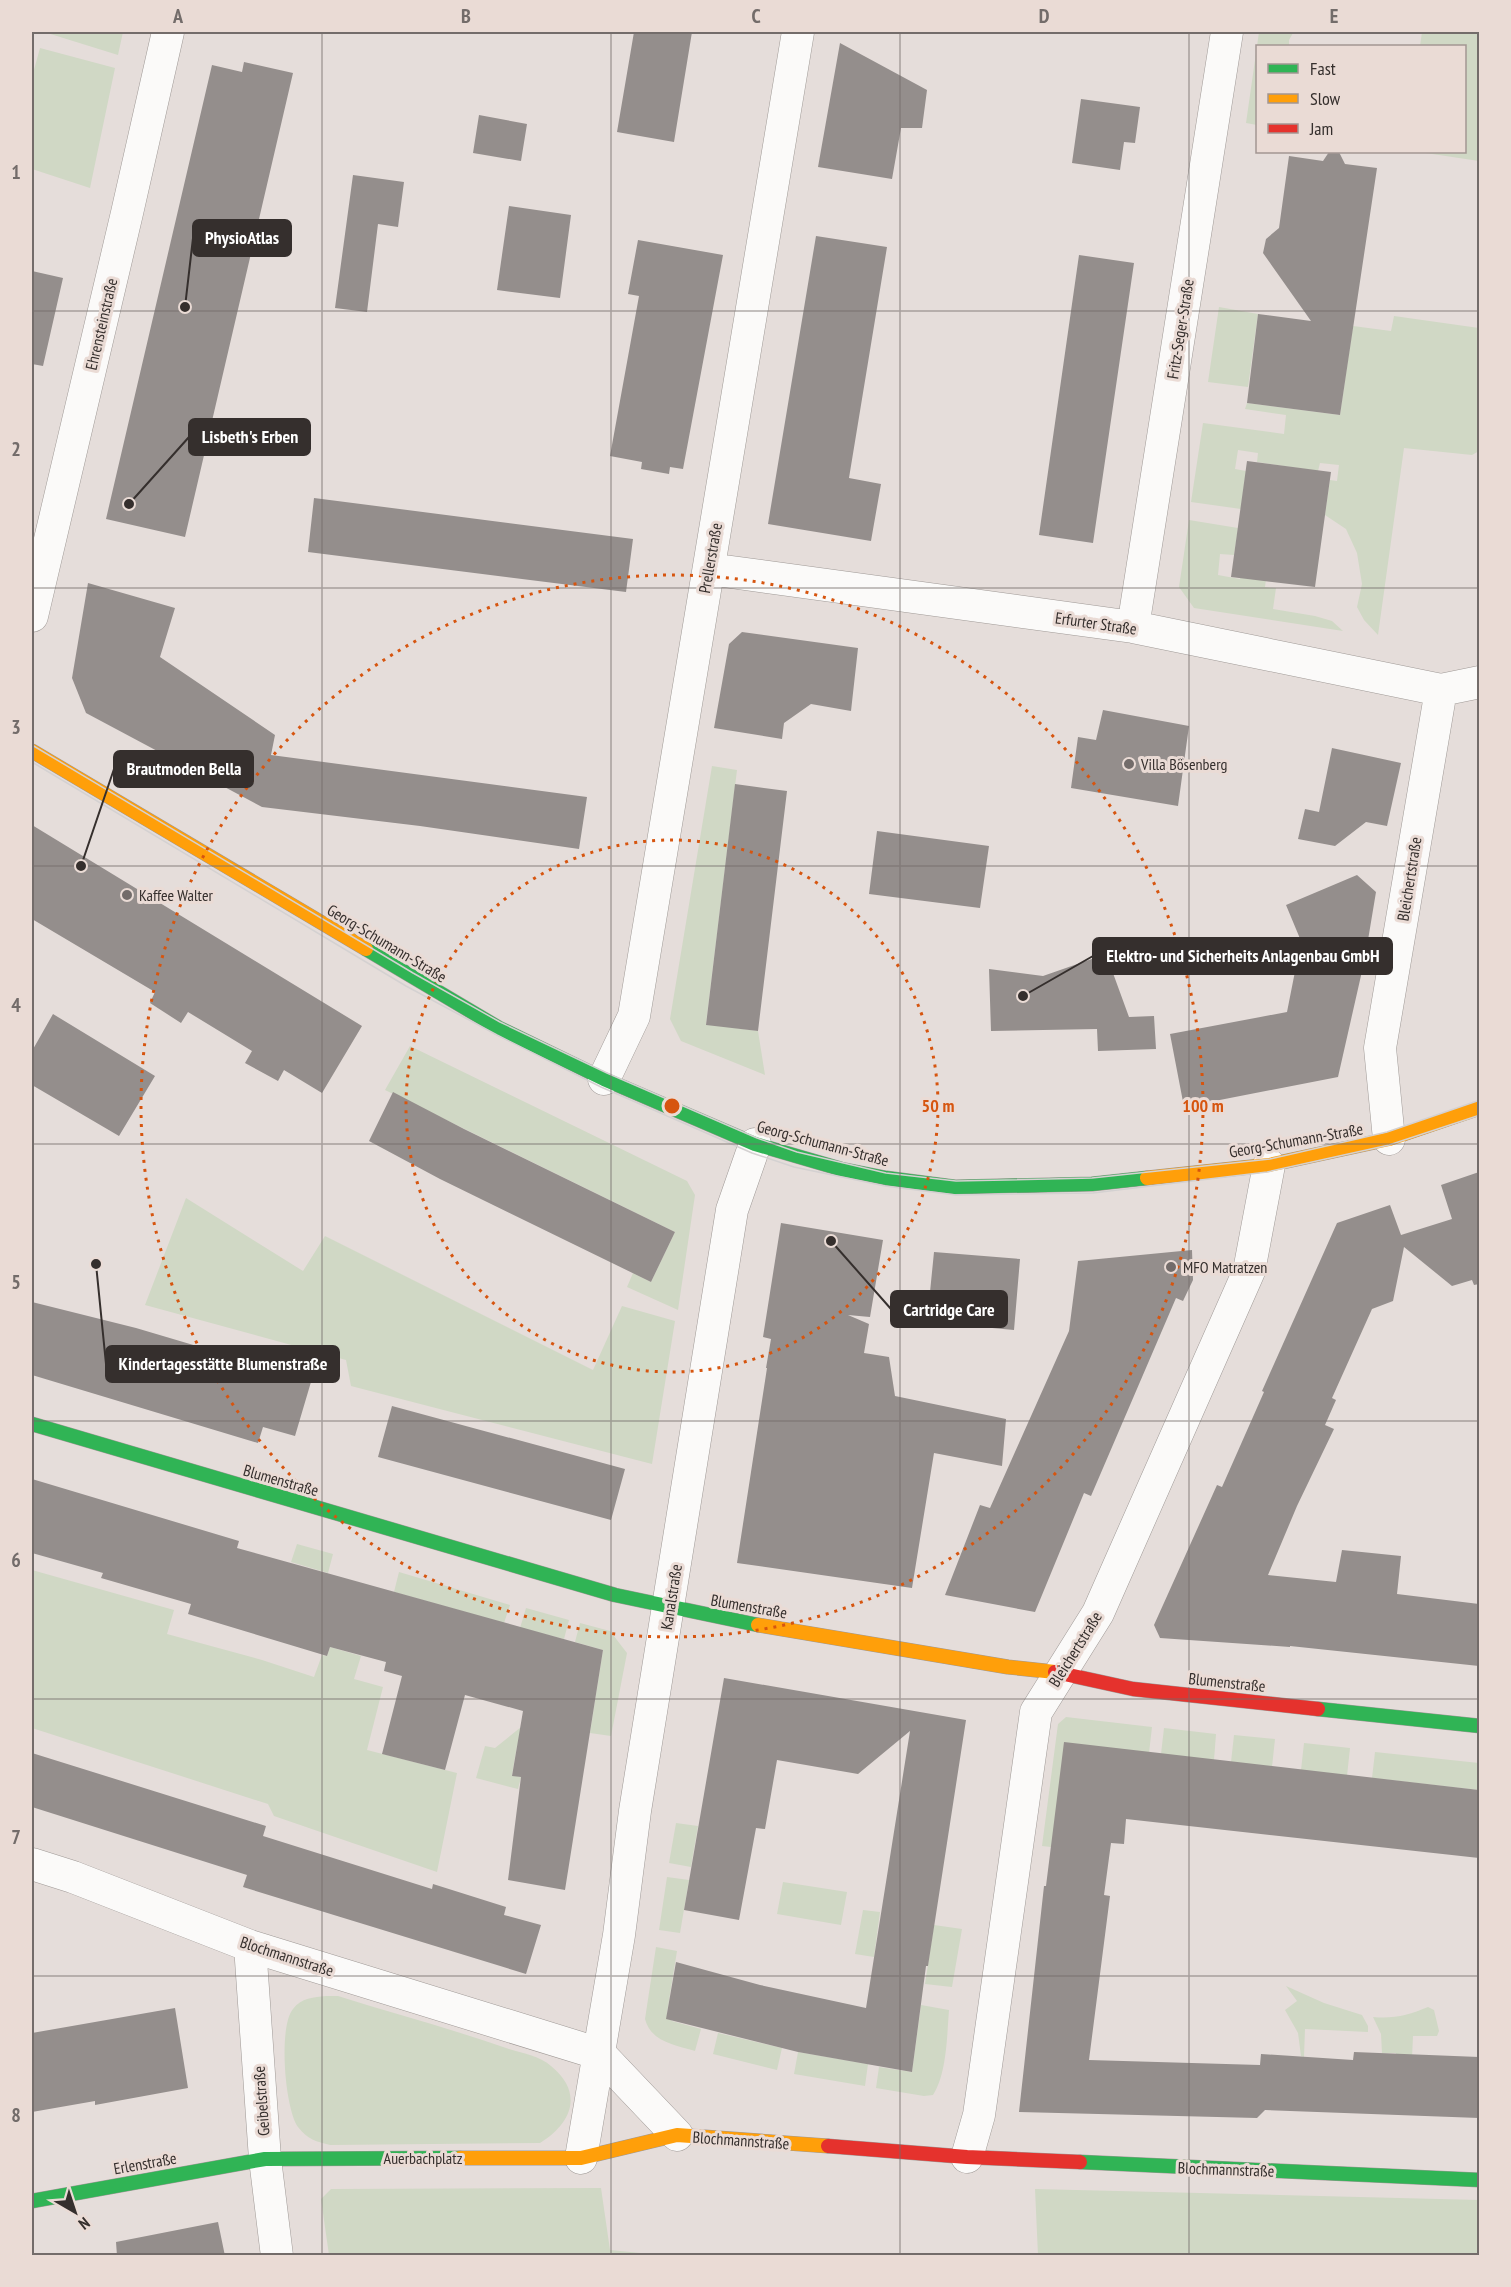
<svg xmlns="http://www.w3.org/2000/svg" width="1511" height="2287" viewBox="0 0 1511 2287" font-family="'PT Sans Narrow',sans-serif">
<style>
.green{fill:#d0d8c5}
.building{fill:#948e8c}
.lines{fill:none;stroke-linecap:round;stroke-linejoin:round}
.street-casing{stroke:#9f9996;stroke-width:33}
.fast-casing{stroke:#9f9996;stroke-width:15}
.slow-casing{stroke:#9f9996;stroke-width:15}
.jam-casing{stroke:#9f9996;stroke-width:15}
.street{stroke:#fbfaf9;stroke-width:32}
.fast{stroke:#30b455;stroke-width:14}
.slow{stroke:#ff9f0a;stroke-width:14}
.jam{stroke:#e5322d;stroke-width:14}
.tram{stroke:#d4d1d1;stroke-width:1.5}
.grid{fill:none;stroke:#736c6a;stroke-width:1.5;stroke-opacity:0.55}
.ring{fill:none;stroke:#d6550f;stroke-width:3;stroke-dasharray:3 6}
.poi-dot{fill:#736c6a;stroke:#eadbd5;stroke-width:2}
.labels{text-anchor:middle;stroke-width:6;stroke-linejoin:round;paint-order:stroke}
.street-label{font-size:16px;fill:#352f2d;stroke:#eadbd5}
.poi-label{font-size:16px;fill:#352f2d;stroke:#eadbd5;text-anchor:start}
.centre{fill:#d6550f;stroke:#eadbd5;stroke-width:3}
.ring-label{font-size:18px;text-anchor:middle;font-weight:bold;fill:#d6550f;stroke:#eadbd5;stroke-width:6;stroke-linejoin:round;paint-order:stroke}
.leader{fill:none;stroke:#352f2d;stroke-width:2}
.callout-dot{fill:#352f2d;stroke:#eadbd5;stroke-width:2}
.callout{fill:#352f2d;stroke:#352f2d;stroke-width:2}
.callout-label{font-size:18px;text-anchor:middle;font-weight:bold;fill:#fff}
.neatline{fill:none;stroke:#736c6a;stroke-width:2}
.grid-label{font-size:20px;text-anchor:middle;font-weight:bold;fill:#736c6a}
</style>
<rect width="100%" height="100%" fill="#e5ddda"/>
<path class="green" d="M 44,32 L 123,32 L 118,55 Z
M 1259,32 L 1293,33 L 1289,40 L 1289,46 L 1258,46 L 1257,125 L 1246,123 Z
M 1422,32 L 1479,32 L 1479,161 L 1419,152 L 1464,152 L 1464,46 L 1420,46 Z
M 40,48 L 115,68 L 90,188 L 32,169 L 32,77 Z
M 1219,307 L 1258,314 L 1248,387 L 1208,382 Z
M 1394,316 L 1479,328 L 1479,451 L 1472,455 L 1404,448 L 1378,635 L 1364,620 L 1357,607 L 1362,584 L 1357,553 L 1346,529 L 1325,515 L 1330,480 L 1337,481 L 1339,465 L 1320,463 L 1318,471 L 1257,462 L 1258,453 L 1238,450 L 1235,469 L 1246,471 L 1241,509 L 1191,502 L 1203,423 L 1284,434 L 1286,415 L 1245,409 L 1247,403 L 1340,415 L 1353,326 L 1391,331 Z
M 1189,520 L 1238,528 L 1234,555 L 1220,554 L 1218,575 L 1240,579 L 1242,567 L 1267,571 L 1265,587 L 1276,588 L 1273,609 L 1315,616 L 1332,621 L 1343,631 L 1194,608 L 1179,587 Z
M 712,766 L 737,770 L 706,1024 L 758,1031 L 765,1075 L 681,1041 L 670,1019 Z
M 410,1046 L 687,1181 L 695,1195 L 678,1310 L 627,1287 L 633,1273 L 651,1282 L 675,1232 L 385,1090 Z
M 186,1198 L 303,1271 L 325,1236 L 593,1370 L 622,1306 L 675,1321 L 652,1464 L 351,1386 L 346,1360 L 145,1305 Z
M 297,1544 L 333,1554 L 328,1573 L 291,1562 Z
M 32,1570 L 174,1610 L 167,1634 L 262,1660 L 314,1677 L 322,1655 L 327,1656 L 330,1647 L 361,1656 L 354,1679 L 383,1687 L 367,1750 L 457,1773 L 437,1872 L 274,1816 L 268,1804 L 32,1728 Z
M 399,1572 L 510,1605 L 504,1623 L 394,1592 Z
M 526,1608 L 569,1620 L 564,1639 L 520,1628 Z
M 580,1623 L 610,1631 L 627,1653 L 611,1736 L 590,1733 L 603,1650 L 575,1642 Z
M 1066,1717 L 1152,1727 L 1149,1753 L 1051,1847 L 1042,1846 L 1058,1724 Z
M 526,1723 L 517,1746 L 512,1775 L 521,1777 L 518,1789 L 476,1778 L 485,1746 L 495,1748 Z
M 1164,1728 L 1216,1734 L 1214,1760 L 1161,1754 Z
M 1234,1735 L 1275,1739 L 1272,1767 L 1231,1762 Z
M 1304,1743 L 1350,1748 L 1347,1776 L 1301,1770 Z
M 1375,1752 L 1479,1763 L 1479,1790 L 1372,1778 Z
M 676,1823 L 698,1826 L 691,1867 L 669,1863 Z
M 667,1877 L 689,1880 L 680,1933 L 659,1930 Z
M 783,1882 L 847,1892 L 841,1925 L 777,1914 Z
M 863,1910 L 880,1912 L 874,1957 L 855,1954 Z
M 934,1925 L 962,1929 L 952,1987 L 925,1984 Z
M 656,1947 L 677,1951 L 667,2013 L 672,2021 L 701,2029 L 695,2051 C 675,2045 651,2042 645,2019 Z
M 1286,1986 L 1324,2003 L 1362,2015 L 1368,2026 L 1368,2032 L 1305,2029 L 1304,2057 L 1301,2056 L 1298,2033 L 1285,2010 L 1297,2001 Z
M 326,1996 L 338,1996 C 395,2014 452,2029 509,2049 C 522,2053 540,2056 551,2066 C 584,2093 572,2123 540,2143 L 330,2145 C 317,2142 307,2139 298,2127 C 285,2109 278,2027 293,2009 C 301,1998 314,1997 326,1996 Z
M 921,2005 L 949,2010 C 947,2034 947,2074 933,2095 L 924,2096 L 876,2088 L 879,2067 L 912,2072 Z
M 1428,2007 L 1434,2010 L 1439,2031 L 1437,2036 L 1413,2036 L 1412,2058 L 1395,2061 L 1396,2053 L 1382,2053 L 1381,2034 L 1373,2017 C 1394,2019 1409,2015 1428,2007 Z
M 718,2033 L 782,2048 L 777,2070 L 713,2054 Z
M 798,2052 L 868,2064 L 865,2086 L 794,2074 Z
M 601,2188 L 610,2250 L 661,2255 L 329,2255 L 321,2199 L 331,2189 Z
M 1035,2189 L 1479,2200 L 1479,2255 L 1038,2255 Z"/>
<path class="building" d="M 634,32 L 692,32 L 674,142 L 617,132 Z
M 840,43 L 927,90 L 922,128 L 901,128 L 892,179 L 818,167 Z
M 244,62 L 293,73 L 185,537 L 106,519 L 212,65 L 242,72 Z
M 1081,99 L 1140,107 L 1135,143 L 1124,142 L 1120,170 L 1072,163 Z
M 479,115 L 527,124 L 521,161 L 473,153 Z
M 1329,152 L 1339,152 L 1345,164 L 1377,168 L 1340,415 L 1247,403 L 1258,314 L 1311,321 L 1263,253 L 1266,239 L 1279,228 L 1289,156 L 1323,161 Z
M 353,175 L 404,182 L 398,227 L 378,224 L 367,312 L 335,308 Z
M 509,206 L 571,215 L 560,298 L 497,290 Z
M 816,236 L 887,247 L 849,478 L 881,484 L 871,541 L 768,524 Z
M 638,240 L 723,255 L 683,469 L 670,467 L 669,474 L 641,469 L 642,462 L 610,456 L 639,296 L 628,294 Z
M 1079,255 L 1134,263 L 1093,543 L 1039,535 Z
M 32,271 L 63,278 L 43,366 L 32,364 Z
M 1247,461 L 1331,472 L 1315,587 L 1231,577 Z
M 314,498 L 633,539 L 626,592 L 308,552 Z
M 88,583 L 175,608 L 160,657 L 275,735 L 271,755 L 587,797 L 579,849 L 420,826 L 262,807 L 146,745 L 86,713 L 72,678 Z
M 742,632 L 858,648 L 851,711 L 811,704 L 784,723 L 782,739 L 714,728 L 729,644 Z
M 1103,710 L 1189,726 L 1178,806 L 1071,788 L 1078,737 L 1096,740 Z
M 1332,748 L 1401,763 L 1387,826 L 1366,822 L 1335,846 L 1298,839 L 1305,809 L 1319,812 Z
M 735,784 L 787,791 L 758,1031 L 706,1025 Z
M 32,825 L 362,1026 L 322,1093 L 284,1070 L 278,1081 L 245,1063 L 252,1051 L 188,1012 L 181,1023 L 150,1003 L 155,992 L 32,919 Z
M 877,831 L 989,846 L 980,908 L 869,894 Z
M 1357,875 L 1376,892 L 1365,958 L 1338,1077 L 1184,1107 L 1170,1034 L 1287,1012 L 1301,941 L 1286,905 Z
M 1106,954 L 1129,1017 L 1154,1016 L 1156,1049 L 1098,1051 L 1097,1029 L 991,1031 L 989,969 L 1043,976 Z
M 53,1014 L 155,1076 L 119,1136 L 32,1085 L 32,1051 Z
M 393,1092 L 464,1129 L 675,1232 L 651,1282 L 440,1179 L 369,1141 Z
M 1479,1172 L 1479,1284 L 1474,1285 L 1472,1280 L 1452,1286 L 1404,1247 L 1393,1301 L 1372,1309 L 1332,1398 L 1336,1400 L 1325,1425 L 1334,1429 L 1297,1506 L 1268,1575 L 1336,1582 L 1342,1550 L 1401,1556 L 1397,1594 L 1479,1604 L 1479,1666 L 1290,1646 L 1290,1647 L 1160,1638 L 1154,1625 L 1217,1485 L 1222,1487 L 1264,1392 L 1262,1391 L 1337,1223 L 1390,1205 L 1401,1235 L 1452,1219 L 1441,1185 Z
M 781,1223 L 883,1240 L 870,1317 L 848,1315 L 869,1324 L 864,1353 L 889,1357 L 895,1396 L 1006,1419 L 1002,1466 L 934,1453 L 912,1588 L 737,1563 L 767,1368 L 766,1368 L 771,1339 L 763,1337 Z
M 1192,1250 L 1193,1280 L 1183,1301 L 1176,1298 L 1091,1496 L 1084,1493 L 1035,1612 L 945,1595 L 980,1505 L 990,1508 L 1069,1331 L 1078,1261 Z
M 934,1252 L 1020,1259 L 1014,1330 L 927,1322 Z
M 32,1302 L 136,1328 L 254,1363 L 259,1348 L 316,1365 L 295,1436 L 263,1427 L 258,1443 L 32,1375 Z
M 392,1406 L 625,1469 L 611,1520 L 378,1457 Z
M 32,1479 L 239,1541 L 237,1548 L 603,1650 L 565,1890 L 508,1880 L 521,1777 L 512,1776 L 523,1711 L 465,1695 L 445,1770 L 382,1754 L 402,1676 L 384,1671 L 386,1662 L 330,1647 L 327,1656 L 188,1614 L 191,1604 L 101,1578 L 103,1573 L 32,1553 Z
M 724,1678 L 966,1720 L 928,1966 L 926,1966 L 912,2072 L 798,2052 L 666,2019 L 676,1962 L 760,1985 L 866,2008 L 910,1731 L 858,1774 L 777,1760 L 765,1829 L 756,1828 L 739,1920 L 684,1910 Z
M 1064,1742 L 1479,1790 L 1479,1858 L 1126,1819 L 1124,1844 L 1111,1843 L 1104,1895 L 1110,1896 L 1089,2060 L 1260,2065 L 1261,2054 L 1353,2060 L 1354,2052 L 1479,2057 L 1479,2118 L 1265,2110 L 1257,2118 L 1019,2112 L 1044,1886 L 1046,1886 Z
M 32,1753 L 266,1826 L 263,1836 L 432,1889 L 433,1884 L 506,1907 L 504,1915 L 541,1925 L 526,1974 L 243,1887 L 247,1875 L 32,1807 Z
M 175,2008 L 188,2088 L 95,2105 L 95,2101 L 32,2112 L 32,2033 Z
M 218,2222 L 225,2256 L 117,2256 L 116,2242 Z"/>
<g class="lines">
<g class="street-casing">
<path id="street" d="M 709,569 L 1133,627 L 1441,690 L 1480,682
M 32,616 L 127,213 L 168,32
M 1133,627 L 1227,32
M 604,1079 L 634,1016 L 798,32
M 1389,1139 L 1380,1048 L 1441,690
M 32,1864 L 73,1877 L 250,1946 L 600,2054 L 677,2135
M 250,1946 L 265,2159 L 277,2256
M 967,2157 L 979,2115 L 1036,1712 L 1098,1613 L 1249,1271 L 1269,1165
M 581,2158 L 619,1935 L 635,1811 L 732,1210 L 755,1144"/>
</g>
<g class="fast-casing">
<path id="fast" d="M 366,949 L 499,1028 L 604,1079 L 755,1144 L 841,1169 L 886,1178 L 955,1187 L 1092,1184 L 1147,1178
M 32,1424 L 615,1595 L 758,1625
M 1318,1709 L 1480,1726
M 1080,2162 L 1480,2180
M 32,2201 L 265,2159 L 460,2158"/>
</g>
<g class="slow-casing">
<path id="slow" d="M 32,751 L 366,949
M 1147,1178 L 1269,1165 L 1389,1139 L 1480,1108
M 758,1625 L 1008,1667 L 1055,1672
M 460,2158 L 581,2158 L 677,2135 L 828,2146"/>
</g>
<g class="jam-casing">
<path id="jam" d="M 1055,1672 L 1133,1689 L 1318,1709
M 828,2146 L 967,2157 L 1080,2162"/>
</g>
<use href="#street" class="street"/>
<use href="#fast" class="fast"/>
<use href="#slow" class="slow"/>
<use href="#jam" class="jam"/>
<path class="tram" d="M 32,745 L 413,973 L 500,1022 L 607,1073 L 757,1138 L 797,1152 L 886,1173 L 956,1181 L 1092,1178 L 1270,1159 L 1387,1132 L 1480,1100
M 32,762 L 406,986 L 497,1035 L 601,1087 L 752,1153 L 794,1167 L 885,1186 L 956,1195 L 1093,1193 L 1267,1172 L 1389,1145 L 1480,1115"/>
</g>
<path class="grid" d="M 322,32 L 322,2256M 611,32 L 611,2256M 900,32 L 900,2256M 1189,32 L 1189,2256M 32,311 L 1480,311M 32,588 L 1480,588M 32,866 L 1480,866M 32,1144 L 1480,1144M 32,1421 L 1480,1421M 32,1699 L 1480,1699M 32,1976 L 1480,1976"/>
<g class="ring">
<circle cx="672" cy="1106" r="266"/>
<circle cx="672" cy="1106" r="531"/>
</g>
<g class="poi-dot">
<circle cx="1129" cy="764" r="6"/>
<circle cx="127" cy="895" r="6"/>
<circle cx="1171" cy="1267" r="6"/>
</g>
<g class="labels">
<g class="street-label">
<text transform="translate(101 324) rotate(-77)" y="6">Ehrensteinstraße</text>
<text transform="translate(1180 329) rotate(-81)" y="6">Fritz-Seger-Straße</text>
<text transform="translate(710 558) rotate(-80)" y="6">Prellerstraße</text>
<text transform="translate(1096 623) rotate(8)" y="6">Erfurter Straße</text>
<text transform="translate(1409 879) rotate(-81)" y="6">Bleichertstraße</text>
<text transform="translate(387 943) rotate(31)" y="6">Georg-Schumann-Straße</text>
<text transform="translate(1296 1140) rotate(-10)" y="6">Georg-Schumann-Straße</text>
<text transform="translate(823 1143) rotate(15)" y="6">Georg-Schumann-Straße</text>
<text transform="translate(281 1480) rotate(16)" y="6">Blumenstraße</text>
<text transform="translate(671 1597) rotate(-81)" y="6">Kanalstraße</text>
<text transform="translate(749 1606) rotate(10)" y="6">Blumenstraße</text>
<text transform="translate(1075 1649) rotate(-58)" y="6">Bleichertstraße</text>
<text transform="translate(1227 1682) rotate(6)" y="6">Blumenstraße</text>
<text transform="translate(287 1956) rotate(18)" y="6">Blochmannstraße</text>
<text transform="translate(261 2101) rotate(-94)" y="6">Geibelstraße</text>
<text transform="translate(741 2140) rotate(4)" y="6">Blochmannstraße</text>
<text x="423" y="2164">Auerbachplatz</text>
<text transform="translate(145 2163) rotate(-10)" y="6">Erlenstraße</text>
<text transform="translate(1226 2169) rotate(2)" y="6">Blochmannstraße</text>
</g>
<g class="poi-label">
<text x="1141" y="770">Villa Bösenberg</text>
<text x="139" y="901">Kaffee Walter</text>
<text x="1183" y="1273">MFO Matratzen</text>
</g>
</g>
<circle cx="672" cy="1106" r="9" class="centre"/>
<g class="ring-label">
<text x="938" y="1112">50 m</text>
<text x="1203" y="1112">100 m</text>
</g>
<path class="leader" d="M185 307L193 238M129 504L189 437M81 866L114 769M1023 996L1093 956M831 1241L891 1309M96 1264L106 1364"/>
<g class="callout-dot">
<circle cx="185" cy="307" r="6"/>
<circle cx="129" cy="504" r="6"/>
<circle cx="81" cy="866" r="6"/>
<circle cx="1023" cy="996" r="6"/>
<circle cx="831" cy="1241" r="6"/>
<circle cx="96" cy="1264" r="6"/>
</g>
<g class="callout">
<rect x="193" y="220" width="98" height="36" rx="6"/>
<rect x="189" y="419" width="121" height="36" rx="6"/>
<rect x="114" y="751" width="139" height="36" rx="6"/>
<rect x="1093" y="938" width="299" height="36" rx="6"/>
<rect x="891" y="1291" width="116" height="36" rx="6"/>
<rect x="106" y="1346" width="233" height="36" rx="6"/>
</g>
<g class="callout-label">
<text x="242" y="244">PhysioAtlas</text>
<text x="250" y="443">Lisbeth's Erben</text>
<text x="184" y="775">Brautmoden Bella</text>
<text x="1243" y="962">Elektro- und Sicherheits Anlagenbau GmbH</text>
<text x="949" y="1316">Cartridge Care</text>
<text x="223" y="1370">Kindertagesstätte Blumenstraße</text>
</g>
<rect width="1511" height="2287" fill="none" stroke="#eadbd5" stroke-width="66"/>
<rect x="1256" y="45" width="210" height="108" fill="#eadbd5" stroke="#a29692" stroke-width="1.5"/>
<rect x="1268" y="64" width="30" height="9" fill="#30b455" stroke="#a29692" stroke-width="1.5"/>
<text x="1310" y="75" font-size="18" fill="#352f2d">Fast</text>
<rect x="1268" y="94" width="30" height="9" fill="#ff9f0a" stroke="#a29692" stroke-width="1.5"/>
<text x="1310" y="105" font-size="18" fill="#352f2d">Slow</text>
<rect x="1268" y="124" width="30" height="9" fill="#e5322d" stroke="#a29692" stroke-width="1.5"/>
<text x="1310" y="135" font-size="18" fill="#352f2d">Jam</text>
<g transform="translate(75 2212) rotate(141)" stroke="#eadbd5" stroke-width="4.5" paint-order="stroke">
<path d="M0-4.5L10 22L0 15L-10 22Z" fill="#352f2d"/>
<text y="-9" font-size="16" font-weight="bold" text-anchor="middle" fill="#352f2d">N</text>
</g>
<rect x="33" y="33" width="1445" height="2221" class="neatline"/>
<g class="grid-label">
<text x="178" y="23">A</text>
<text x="466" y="23">B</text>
<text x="756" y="23">C</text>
<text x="1044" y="23">D</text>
<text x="1334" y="23">E</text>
<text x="16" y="179">1</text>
<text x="16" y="456">2</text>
<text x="16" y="734">3</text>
<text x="16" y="1012">4</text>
<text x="16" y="1289">5</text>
<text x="16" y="1567">6</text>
<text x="16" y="1844">7</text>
<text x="16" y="2122">8</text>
</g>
</svg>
